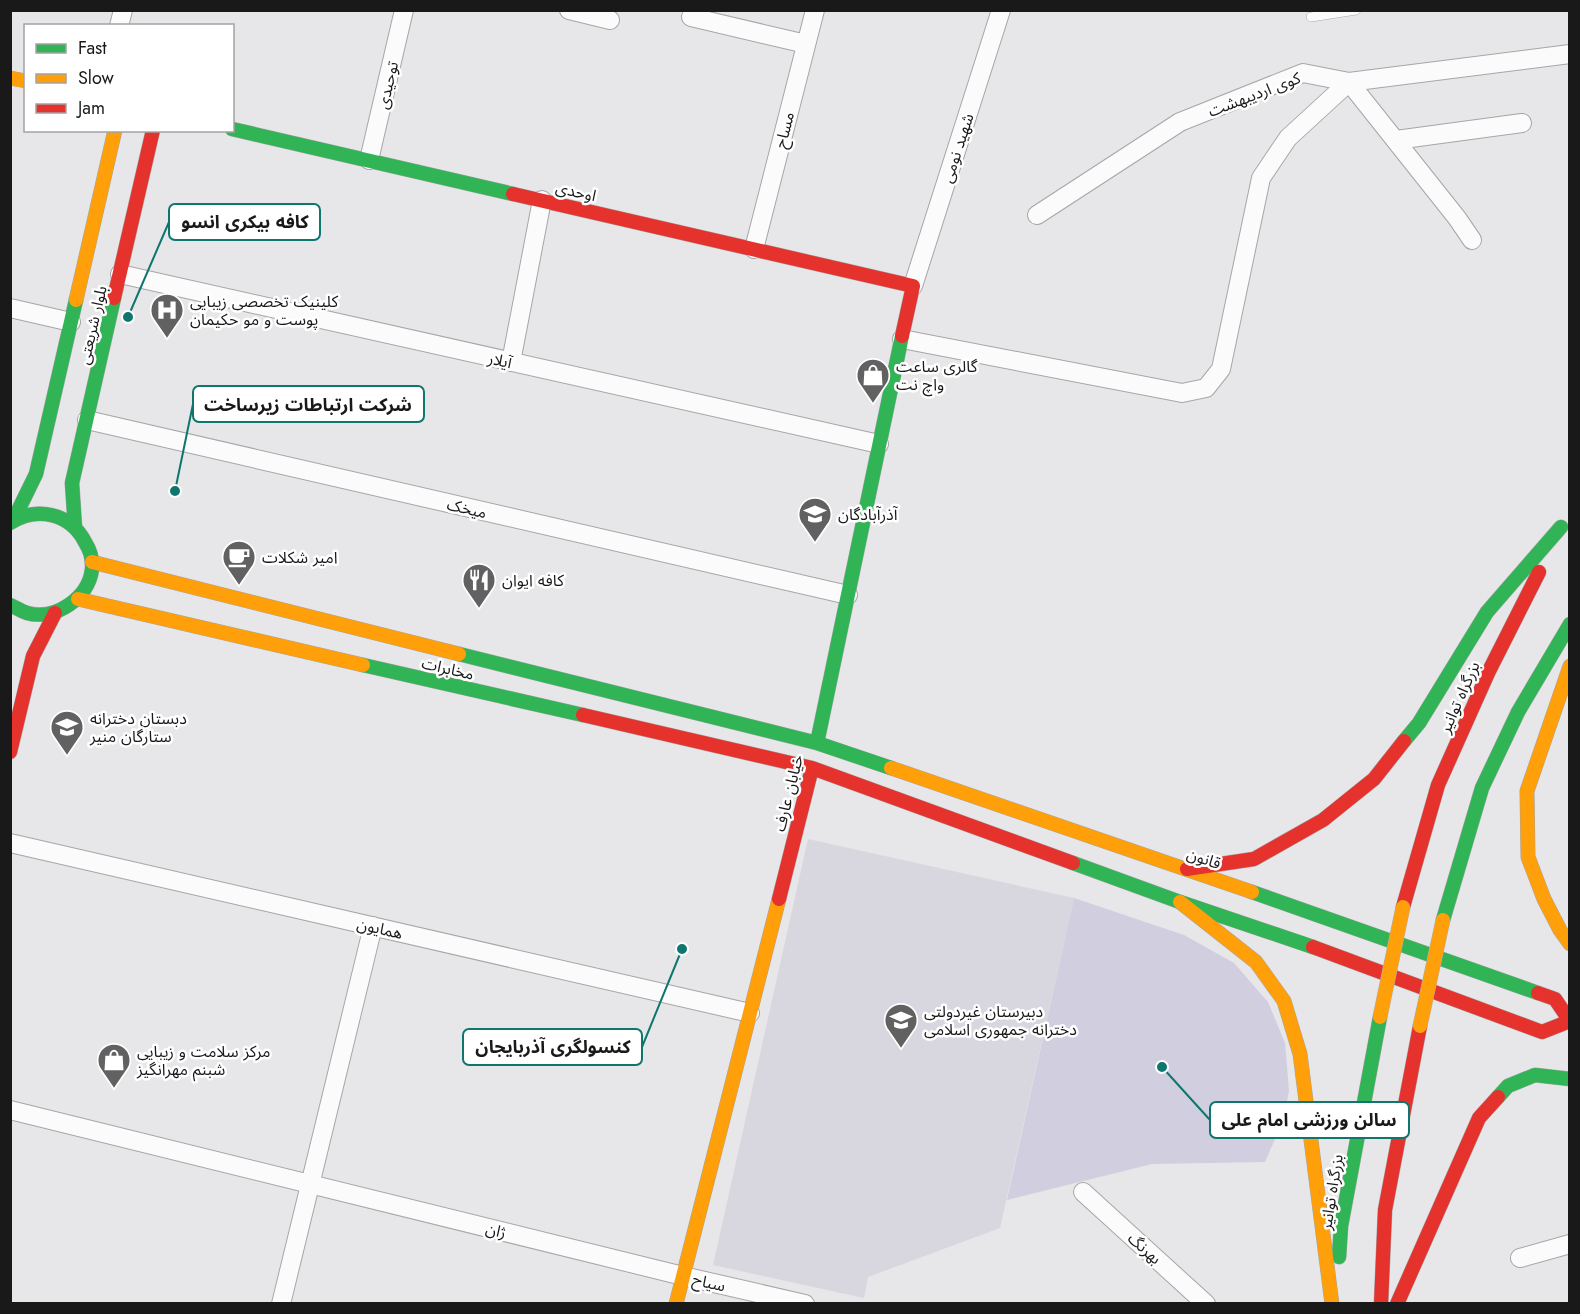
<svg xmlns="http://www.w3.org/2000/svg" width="1580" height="1314" viewBox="0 0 1580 1314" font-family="Jost,'Noto Sans Arabic',sans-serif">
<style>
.built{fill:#d8d7df}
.green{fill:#d1cedf}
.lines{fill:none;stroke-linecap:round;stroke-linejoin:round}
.lane-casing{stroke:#a6a6a8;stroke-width:10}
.street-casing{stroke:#a6a6a8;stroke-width:20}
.fast-casing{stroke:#a6a6a8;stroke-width:15}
.slow-casing{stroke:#a6a6a8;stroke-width:15}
.jam-casing{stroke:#a6a6a8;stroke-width:15}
.lane{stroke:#fbfbfc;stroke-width:9}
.street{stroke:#fbfbfc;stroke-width:18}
.fast{stroke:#30b455;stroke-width:14}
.slow{stroke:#ff9f0a;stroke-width:14}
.jam{stroke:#e5322d;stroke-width:14}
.slow-bridge-casing{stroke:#b0aeb8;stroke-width:15;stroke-linecap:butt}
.slow-bridge{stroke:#ff9f0a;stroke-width:14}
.labels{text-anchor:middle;stroke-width:5;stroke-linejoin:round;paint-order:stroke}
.street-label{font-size:16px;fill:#19191a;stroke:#fff}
.poi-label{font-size:16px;fill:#19191a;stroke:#fff;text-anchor:start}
.leader{fill:none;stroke:#0f766e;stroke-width:2}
.callout-dot{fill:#0f766e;stroke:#fff;stroke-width:2}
.callout{fill:#fff;stroke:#0f766e;stroke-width:2}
.callout-label{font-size:18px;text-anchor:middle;font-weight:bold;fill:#19191a}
</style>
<rect width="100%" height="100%" fill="#e7e6e9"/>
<path class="built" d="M 808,839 L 1074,898 L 1000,1228 L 868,1277 L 864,1298 L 713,1265 Z"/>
<path class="green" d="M 1074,898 L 1184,935 L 1234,963 L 1268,1002 L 1285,1043 L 1289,1091 L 1283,1121 L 1265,1162 L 1152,1164 L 1007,1200 Z"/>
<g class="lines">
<g class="lane-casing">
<path id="lane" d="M 1311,17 L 1356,10"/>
</g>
<g class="street-casing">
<path id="street" d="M 569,10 L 610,20
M 691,17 L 806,44
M 119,26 L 123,10
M 1396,140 L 1522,123
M 369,160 L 404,10
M 1037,215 L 1180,122 L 1303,73 L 1349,82 L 1570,54
M 754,249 L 815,10
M 120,274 L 879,444
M 913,286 L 1001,10
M 10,308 L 71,322
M 902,339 L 1182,393 L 1206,388 L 1221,369 L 1261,178 L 1288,138 L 1349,82 L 1457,218 L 1472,240
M 511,362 L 542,200
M 87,420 L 848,595
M 10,843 L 750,1013
M 10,1110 L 683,1276 L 805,1304
M 1083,1192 L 1206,1304
M 1520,1258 L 1570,1244
M 281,1304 L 373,926"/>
</g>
<g class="fast-casing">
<path id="fast" d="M 232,129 L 513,194
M 13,521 L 36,474 L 76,300
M 10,523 C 37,506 70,513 85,542 C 90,550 93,559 92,569 C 89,598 55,621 27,613 C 21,611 15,607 10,605
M 75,527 L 72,483 L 114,298
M 459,654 L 817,743 L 891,768
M 363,665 L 583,715
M 1404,741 L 1419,723 L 1487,612 L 1561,527
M 817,743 L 902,336
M 1073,863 L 1180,902 L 1313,947
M 1252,892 L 1538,993
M 1443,920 L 1482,788 L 1518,712 L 1570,624
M 1498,1097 L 1508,1086 L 1535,1075 L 1570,1079
M 1339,1257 L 1341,1226 L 1380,1017"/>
</g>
<g class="slow-casing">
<path id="slow" d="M 10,78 L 26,81
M 76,300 L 115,130
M 92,562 L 459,654
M 78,599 L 363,665
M 1570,666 L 1527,791 L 1528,857 L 1544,899 L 1560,930 L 1570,944
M 891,768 L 1252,892
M 1180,902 L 1256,962 L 1284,1001 L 1300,1054 L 1332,1304
M 676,1304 L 779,899"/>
</g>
<g class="jam-casing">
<path id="jam" d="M 513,194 L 913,286 L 902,336
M 114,298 L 153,130
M 583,715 L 812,768 L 1073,863
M 10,752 L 33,656 L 55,613
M 1187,869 L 1254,859 L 1323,820 L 1374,779 L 1404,741
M 779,899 L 812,768
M 1403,907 L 1438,785 L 1489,671 L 1539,572
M 1313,947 L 1542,1032 L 1570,1021 L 1555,999 L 1538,993
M 1381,1304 L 1385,1210 L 1420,1026
M 1397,1304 L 1479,1118 L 1498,1097"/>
</g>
<use href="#lane" class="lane"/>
<use href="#street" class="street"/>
<use href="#fast" class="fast"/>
<use href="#slow" class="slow"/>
<use href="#jam" class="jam"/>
<g class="slow-bridge-casing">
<path id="slow-bridge" d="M 1380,1017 L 1403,907
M 1420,1026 L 1443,920"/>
</g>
<use href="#slow-bridge" class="slow-bridge"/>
</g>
<defs>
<g id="hospital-pin" transform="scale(1.725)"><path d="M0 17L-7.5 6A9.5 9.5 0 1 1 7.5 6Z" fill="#616162" stroke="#fff"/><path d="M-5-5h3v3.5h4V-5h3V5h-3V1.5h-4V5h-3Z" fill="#fff"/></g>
<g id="shop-pin" transform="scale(1.725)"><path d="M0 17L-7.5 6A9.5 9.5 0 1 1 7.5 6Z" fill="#616162" stroke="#fff"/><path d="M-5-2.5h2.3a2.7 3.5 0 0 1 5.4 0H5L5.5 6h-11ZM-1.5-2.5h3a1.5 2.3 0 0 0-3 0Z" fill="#fff"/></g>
<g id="school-pin" transform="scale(1.725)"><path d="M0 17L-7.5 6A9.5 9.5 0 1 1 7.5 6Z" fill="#616162" stroke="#fff"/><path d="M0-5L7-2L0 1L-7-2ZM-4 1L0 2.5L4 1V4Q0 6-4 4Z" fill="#fff"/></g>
<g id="cafe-pin" transform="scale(1.725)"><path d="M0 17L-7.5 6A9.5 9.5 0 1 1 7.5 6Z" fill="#616162" stroke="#fff"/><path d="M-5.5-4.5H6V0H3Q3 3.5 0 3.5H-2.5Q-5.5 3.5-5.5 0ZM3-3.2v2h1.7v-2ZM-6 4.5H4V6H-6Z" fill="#fff"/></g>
<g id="restaurant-pin" transform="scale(1.725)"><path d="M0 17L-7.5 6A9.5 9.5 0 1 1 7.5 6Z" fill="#616162" stroke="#fff"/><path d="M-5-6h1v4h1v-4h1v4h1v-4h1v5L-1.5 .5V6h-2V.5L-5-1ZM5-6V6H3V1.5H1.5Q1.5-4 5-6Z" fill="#fff"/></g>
</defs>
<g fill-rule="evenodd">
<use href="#hospital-pin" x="167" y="310"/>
<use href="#shop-pin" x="873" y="375"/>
<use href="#school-pin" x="815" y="514"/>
<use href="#cafe-pin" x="239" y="557"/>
<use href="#restaurant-pin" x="479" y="580"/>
<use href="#school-pin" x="67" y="727"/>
<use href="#school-pin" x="901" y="1020"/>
<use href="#shop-pin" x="114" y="1060"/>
</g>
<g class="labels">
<g class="street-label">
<text transform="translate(387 85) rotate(-77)" y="6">توحیدی</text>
<text transform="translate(1254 94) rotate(-21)" y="6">کوی اردیبهشت</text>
<text transform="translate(784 130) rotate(-76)" y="6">مساح</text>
<text transform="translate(957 148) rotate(-72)" y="6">شهید نومی</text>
<text transform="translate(576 191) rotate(13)" y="6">اوحدی</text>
<text transform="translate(92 325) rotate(-77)" y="6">بلوار شریعتى</text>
<text transform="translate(500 360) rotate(13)" y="6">آیلار</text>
<text transform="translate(467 508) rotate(13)" y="6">میخک</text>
<text transform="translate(448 668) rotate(13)" y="6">مخابرات</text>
<text transform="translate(1459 697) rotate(-66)" y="6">بزرگراه توانیر</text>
<text transform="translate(788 793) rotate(-76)" y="6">خیابان عارف</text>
<text transform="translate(1204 858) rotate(19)" y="6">قانون</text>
<text transform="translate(380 928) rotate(13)" y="6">همایون</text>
<text transform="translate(1331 1192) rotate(-81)" y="6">بزرگراه توانیر</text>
<text transform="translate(496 1230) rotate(14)" y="6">ژان</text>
<text transform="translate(1145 1248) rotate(42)" y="6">بهرنگ</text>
<text transform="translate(709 1282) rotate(13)" y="6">سیاح</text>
</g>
<g class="poi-label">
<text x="190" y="307">کلینیک تخصصی زیبایی<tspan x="190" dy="18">پوست و مو حکیمان</tspan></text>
<text x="896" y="372">گالری ساعت<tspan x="896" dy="18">واچ نت</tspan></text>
<text x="838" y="520">آذرآبادگان</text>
<text x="262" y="563">امیر شکلات</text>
<text x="502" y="586">کافه ایوان</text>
<text x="90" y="724">دبستان دخترانه<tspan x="90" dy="18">ستارگان منیر</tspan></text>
<text x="924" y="1017">دبیرستان غیردولتی<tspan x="924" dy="18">دخترانه جمهوری اسلامی</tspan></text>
<text x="137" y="1057">مرکز سلامت و زیبایی<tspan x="137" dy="18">شبنم مهرانگیز</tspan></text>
</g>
</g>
<path class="leader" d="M128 317L169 222M175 491L193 404M682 949L642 1047M1162 1067L1210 1120"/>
<g class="callout-dot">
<circle cx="128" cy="317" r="6"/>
<circle cx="175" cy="491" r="6"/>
<circle cx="682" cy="949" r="6"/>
<circle cx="1162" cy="1067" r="6"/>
</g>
<g class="callout">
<rect x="169" y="204" width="151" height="36" rx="6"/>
<rect x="193" y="386" width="231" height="36" rx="6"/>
<rect x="463" y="1029" width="179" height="36" rx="6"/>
<rect x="1210" y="1102" width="199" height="36" rx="6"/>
</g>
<g class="callout-label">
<text x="245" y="228">کافه بیکری انسو</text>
<text x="308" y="411">شرکت ارتباطات زیرساخت</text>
<text x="553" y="1053">کنسولگری آذربایجان</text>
<text x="1309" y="1126">سالن ورزشی امام علی</text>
</g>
<rect width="1580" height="1314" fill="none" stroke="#19191a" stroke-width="24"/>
<rect x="24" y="24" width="210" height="108" fill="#ffffff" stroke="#a3a3a3" stroke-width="1.5"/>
<rect x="36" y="44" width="30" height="9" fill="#30b455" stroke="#a3a3a3" stroke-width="1.5"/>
<text x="78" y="54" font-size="18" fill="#19191a">Fast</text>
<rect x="36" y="74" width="30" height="9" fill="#ff9f0a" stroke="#a3a3a3" stroke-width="1.5"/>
<text x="78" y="84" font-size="18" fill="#19191a">Slow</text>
<rect x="36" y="104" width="30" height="9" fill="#e5322d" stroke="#a3a3a3" stroke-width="1.5"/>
<text x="78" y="114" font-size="18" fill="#19191a">Jam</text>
</svg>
